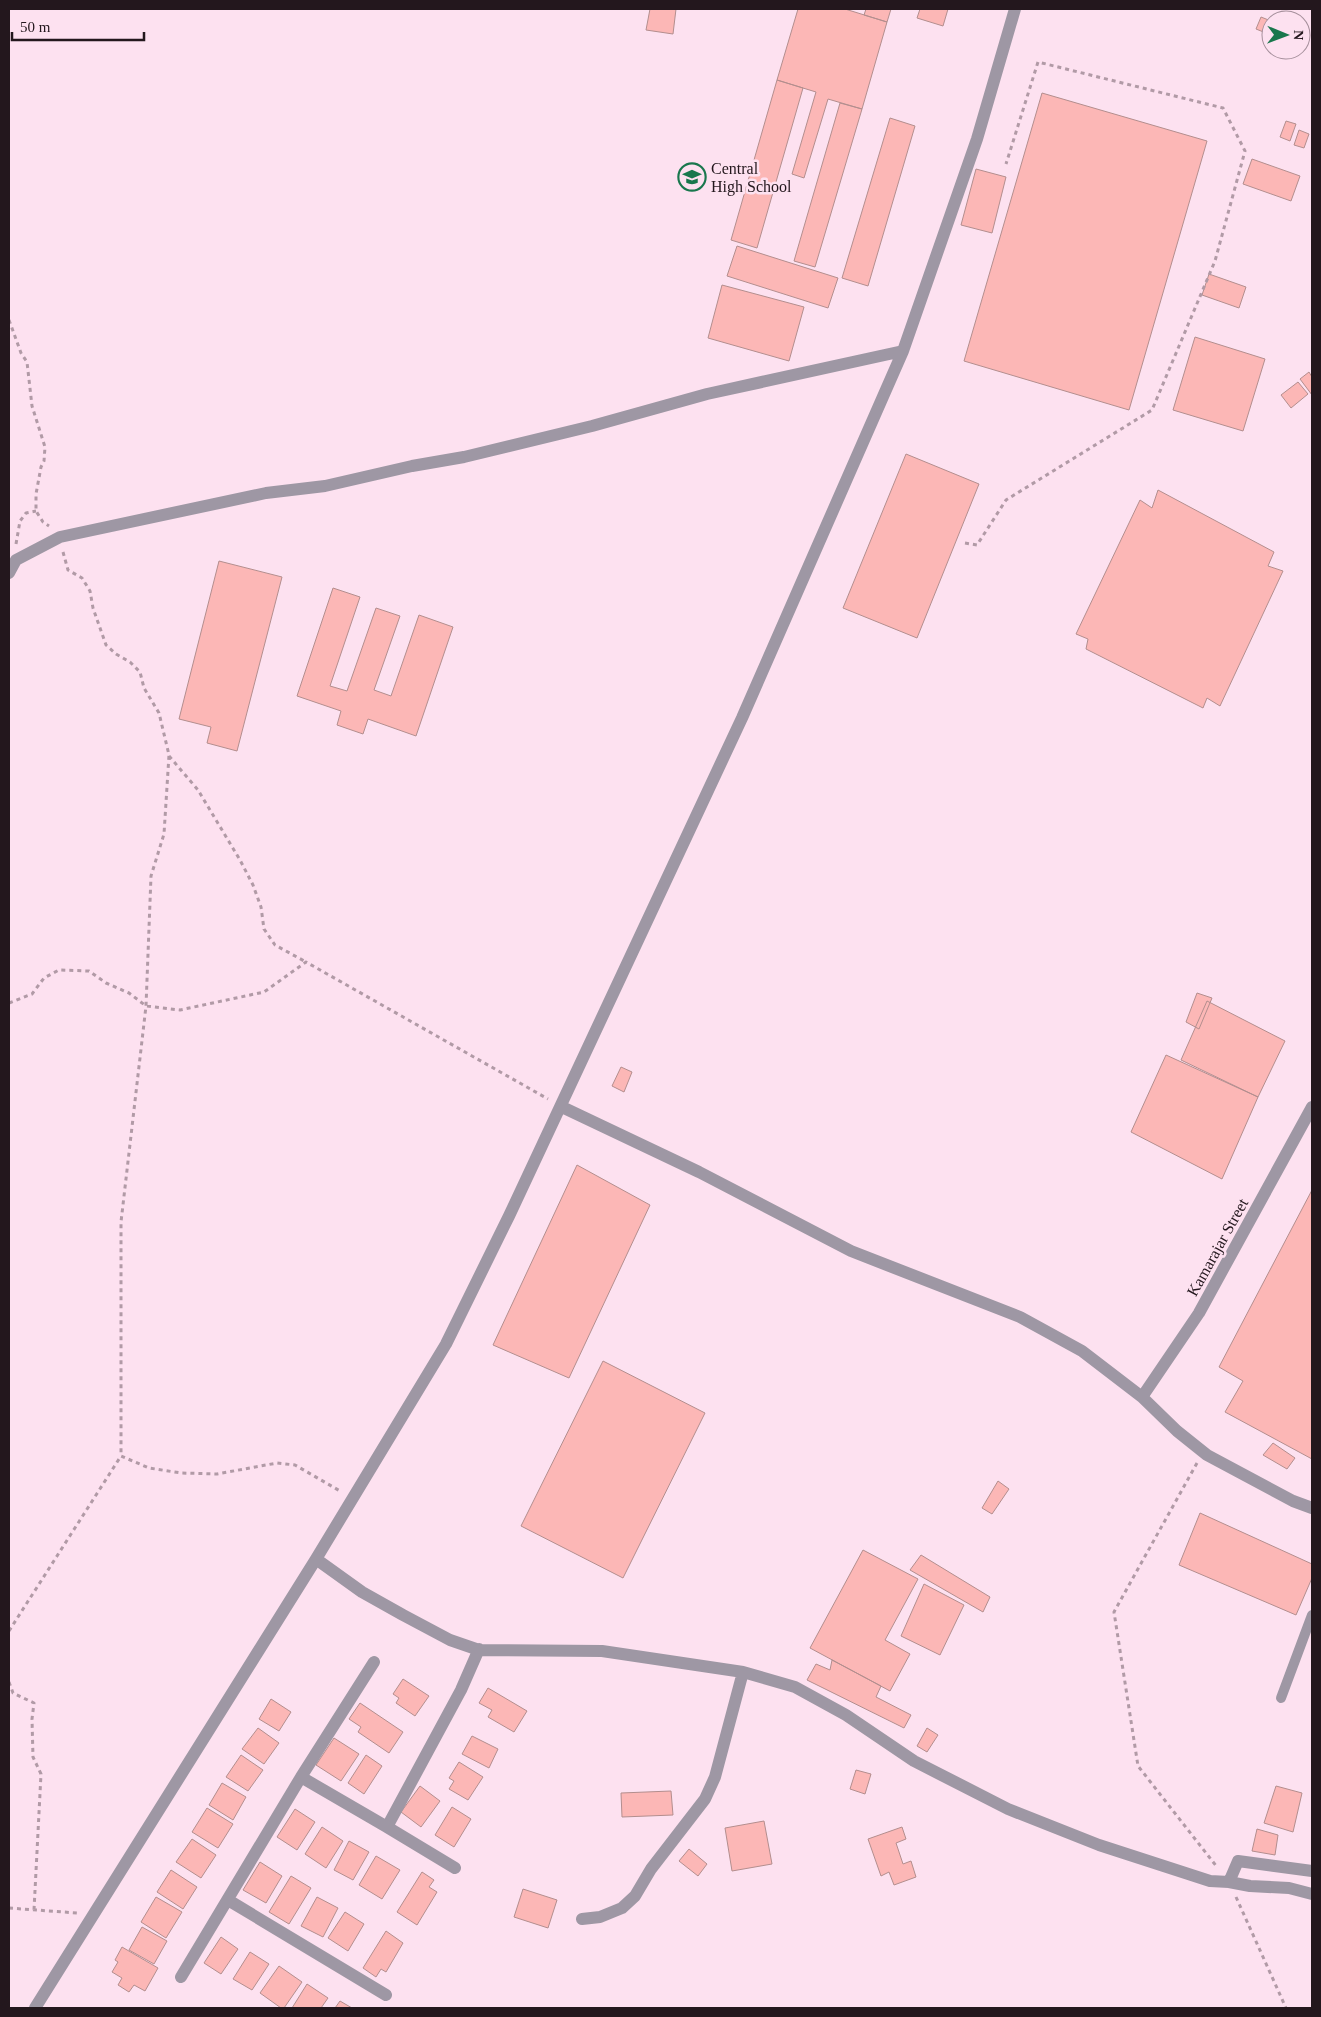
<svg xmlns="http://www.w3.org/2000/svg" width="1321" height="2017" viewBox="0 0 1321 2017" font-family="'Times New Roman',serif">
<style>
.building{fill:#fcb7b6;stroke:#b38e8e}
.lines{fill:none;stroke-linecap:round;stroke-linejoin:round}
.path{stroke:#b19aa6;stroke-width:3;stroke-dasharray:4 4;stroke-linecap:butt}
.service{stroke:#9e97a4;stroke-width:10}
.minor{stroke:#9e97a4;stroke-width:12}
.labels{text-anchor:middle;stroke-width:5;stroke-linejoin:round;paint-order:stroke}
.poi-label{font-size:16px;fill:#23171d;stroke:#fde1f0;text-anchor:start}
.street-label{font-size:16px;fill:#23171d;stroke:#fde1f0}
</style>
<rect width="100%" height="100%" fill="#fde1f0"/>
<path class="building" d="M 650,9 L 676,9 L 673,34 L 646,30 Z
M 798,9 L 845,9 L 887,22 L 862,109 L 828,99 L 804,178 L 792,174 L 816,92 L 777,80 Z
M 866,9 L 891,9 L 887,22 L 864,15 Z
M 920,9 L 948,9 L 943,26 L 917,18 Z
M 1261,17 L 1271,21 L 1271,35 L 1256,29 Z
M 777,80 L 803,88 L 757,248 L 731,240 Z
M 1042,93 L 1207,141 L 1129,410 L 964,361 Z
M 840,103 L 862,109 L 815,267 L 794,261 Z
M 890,118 L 915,126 L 868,286 L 842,278 Z
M 1286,121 L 1296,124 L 1290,141 L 1280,137 Z
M 1299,130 L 1309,134 L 1304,148 L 1294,145 Z
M 1252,159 L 1300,176 L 1291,201 L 1243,184 Z
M 976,169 L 1006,177 L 992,233 L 961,225 Z
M 737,246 L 838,278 L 828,308 L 727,276 Z
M 1209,274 L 1246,287 L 1239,308 L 1202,295 Z
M 722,285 L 804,307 L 789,361 L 708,338 Z
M 1195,337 L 1265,359 L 1243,431 L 1173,410 Z
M 1309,372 L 1312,377 L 1312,395 L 1300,379 Z
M 1298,382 L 1308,394 L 1291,408 L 1281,395 Z
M 906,454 L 979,484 L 917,638 L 843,608 Z
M 1158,490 L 1274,552 L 1268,566 L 1283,571 L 1220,706 L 1207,698 L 1203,708 L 1086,649 L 1088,639 L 1076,634 L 1140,500 L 1152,508 Z
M 219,561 L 282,577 L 237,751 L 207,743 L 211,727 L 179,719 Z
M 333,588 L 360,597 L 330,686 L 347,691 L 376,608 L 400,616 L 374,690 L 391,696 L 419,615 L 453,627 L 416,736 L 368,719 L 363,734 L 337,725 L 341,711 L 297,696 Z
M 1197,993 L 1212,998 L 1199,1029 L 1186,1022 Z
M 1207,1001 L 1285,1041 L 1258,1097 L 1181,1060 Z
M 1166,1055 L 1258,1097 L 1222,1179 L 1131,1132 Z
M 621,1067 L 632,1072 L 624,1092 L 612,1086 Z
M 577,1165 L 650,1205 L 569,1378 L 493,1345 Z
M 1312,1190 L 1312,1459 L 1225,1412 L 1243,1381 L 1219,1367 Z
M 603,1361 L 705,1413 L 623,1578 L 521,1526 Z
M 1273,1443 L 1295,1458 L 1287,1469 L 1263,1455 Z
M 998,1481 L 1009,1489 L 992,1514 L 982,1508 Z
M 1200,1513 L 1312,1564 L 1312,1578 L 1296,1615 L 1179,1565 Z
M 863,1550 L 918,1579 L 885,1640 L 910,1654 L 890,1691 L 810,1648 Z
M 921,1555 L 990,1597 L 983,1612 L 910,1570 Z
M 924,1584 L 964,1605 L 940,1655 L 901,1636 Z
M 832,1660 L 881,1686 L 876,1697 L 911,1715 L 904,1728 L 807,1680 L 816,1664 L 830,1670 Z
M 403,1679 L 429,1696 L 415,1716 L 396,1703 L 399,1698 L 393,1694 Z
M 488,1688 L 527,1711 L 514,1732 L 488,1717 L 492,1710 L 479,1703 Z
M 271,1699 L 291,1712 L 279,1731 L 259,1719 Z
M 360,1703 L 403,1732 L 389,1753 L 358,1732 L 361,1727 L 349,1719 Z
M 258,1728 L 279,1743 L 264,1764 L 242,1749 Z
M 927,1728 L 938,1735 L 927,1752 L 917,1746 Z
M 472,1736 L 498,1749 L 489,1768 L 462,1754 Z
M 334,1738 L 359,1754 L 341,1781 L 316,1765 Z
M 241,1755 L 263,1770 L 248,1791 L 226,1777 Z
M 366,1755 L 382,1766 L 364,1794 L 348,1783 Z
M 459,1762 L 483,1777 L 468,1800 L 449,1789 L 454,1781 L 449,1778 Z
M 856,1770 L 871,1774 L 865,1794 L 850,1789 Z
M 222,1783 L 246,1797 L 233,1820 L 209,1805 Z
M 420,1786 L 440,1801 L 421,1827 L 401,1812 Z
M 1276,1786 L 1302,1793 L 1293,1832 L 1264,1823 Z
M 671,1791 L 673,1815 L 622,1817 L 621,1793 Z
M 452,1807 L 471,1819 L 454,1847 L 435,1835 Z
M 207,1808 L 233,1824 L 218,1848 L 192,1832 Z
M 295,1809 L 315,1822 L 297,1850 L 277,1837 Z
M 764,1821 L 772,1864 L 732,1871 L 725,1828 Z
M 322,1827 L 343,1841 L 326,1868 L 305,1854 Z
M 902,1827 L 906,1839 L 896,1843 L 903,1864 L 911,1861 L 916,1877 L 894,1885 L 889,1872 L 881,1876 L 868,1839 Z
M 1257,1829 L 1278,1835 L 1275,1855 L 1252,1851 Z
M 192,1839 L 216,1855 L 201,1878 L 176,1862 Z
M 349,1841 L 369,1852 L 353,1880 L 334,1870 Z
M 689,1849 L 707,1864 L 698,1876 L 679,1861 Z
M 376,1856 L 400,1870 L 382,1899 L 359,1885 Z
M 260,1862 L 282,1876 L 266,1903 L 243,1890 Z
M 171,1870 L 197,1887 L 183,1909 L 157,1892 Z
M 422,1872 L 434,1880 L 429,1887 L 437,1892 L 417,1925 L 397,1912 Z
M 291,1876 L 311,1888 L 289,1924 L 269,1912 Z
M 523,1889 L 557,1900 L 548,1928 L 514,1917 Z
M 156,1897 L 182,1912 L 166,1938 L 141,1922 Z
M 317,1897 L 338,1908 L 323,1937 L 301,1926 Z
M 345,1912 L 364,1924 L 348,1951 L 328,1938 Z
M 142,1927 L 167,1941 L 154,1964 L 129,1950 Z
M 386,1931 L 403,1943 L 386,1972 L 381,1969 L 376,1977 L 363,1968 Z
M 221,1937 L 238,1949 L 221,1974 L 204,1963 Z
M 122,1947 L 158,1968 L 145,1991 L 134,1985 L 129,1992 L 118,1985 L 122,1978 L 112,1972 L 118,1962 L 115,1960 Z
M 250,1952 L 269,1964 L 252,1990 L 233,1979 Z
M 279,1966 L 302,1982 L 284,2008 L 281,2008 L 260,1993 Z
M 307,1984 L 328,1998 L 321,2008 L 292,2008 Z
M 340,2001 L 352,2008 L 335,2008 Z"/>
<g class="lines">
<path class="path" d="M 9,320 L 21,353 L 27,362 L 32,406 L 45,447 L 44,461 L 41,467 L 36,494 L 36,511 L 43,522 L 49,526
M 965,543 L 977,545 L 1006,500 L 1152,410 L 1215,261 L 1245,151 L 1223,108 L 1038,62 L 1006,164
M 16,544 L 20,521 L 26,513 L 36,511
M 63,552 L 68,570 L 82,578 L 90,591 L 93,608 L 106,645 L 116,654 L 130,662 L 140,672 L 144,688 L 159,713 L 169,755 L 164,834 L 151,876 L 146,1006 L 121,1222 L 121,1456 L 149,1468 L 181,1473 L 217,1474 L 277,1463 L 295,1465 L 340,1491
M 169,756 L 198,790 L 240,860 L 253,885 L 261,907 L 264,929 L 275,945 L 306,962
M 9,1003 L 32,994 L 44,978 L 59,970 L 89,971 L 106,983 L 129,993 L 146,1006 L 180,1010 L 264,992 L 306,962 L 548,1099
M 1197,1463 L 1114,1612 L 1138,1766 L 1217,1867
M 9,1631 L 121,1456
M 9,1682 L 13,1693 L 34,1703 L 32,1719 L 33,1757 L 41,1774 L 34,1910
M 1236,1897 L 1286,2008
M 9,1908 L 77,1913"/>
<path class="service" d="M 1281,1698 L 1312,1615"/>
<path class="minor" d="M 9,573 L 16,560 L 60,537 L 266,493 L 325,486 L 412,466 L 464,457 L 592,426 L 707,394 L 903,351
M 562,1107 L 699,1172 L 851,1251 L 1020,1317 L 1082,1351 L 1142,1397 L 1177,1431 L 1207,1455 L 1293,1501 L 1312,1508
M 1142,1397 L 1199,1313 L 1312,1107
M 316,1559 L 362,1592 L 403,1615 L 450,1640 L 479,1650 L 602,1651 L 743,1672 L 795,1687 L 846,1715 L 914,1761 L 1008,1809 L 1099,1845 L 1210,1881 L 1229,1882 L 1250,1886 L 1289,1888 L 1312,1894
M 301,1777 L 374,1662
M 387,1827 L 455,1868
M 1229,1882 L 1238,1861 L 1312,1871
M 228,1900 L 386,1995
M 582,1919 L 600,1917 L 622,1908 L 635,1896 L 651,1869 L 705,1799 L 715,1777 L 743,1672
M 181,1977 L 301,1777 L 387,1827 L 461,1690 L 479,1649
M 35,2008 L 316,1559 L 446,1344 L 509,1216 L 742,718 L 903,351 L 977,139 L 1015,9"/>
</g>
<defs>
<g id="school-ring" transform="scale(1.4375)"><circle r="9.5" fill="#fde1f0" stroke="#19774d" stroke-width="1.5"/><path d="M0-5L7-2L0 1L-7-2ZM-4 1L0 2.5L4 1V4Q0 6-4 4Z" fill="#19774d"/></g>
</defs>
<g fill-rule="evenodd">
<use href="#school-ring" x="692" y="177"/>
</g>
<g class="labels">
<g class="poi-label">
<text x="711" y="174">Central<tspan x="711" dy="18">High School</tspan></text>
</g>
<g class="street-label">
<text transform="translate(1217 1247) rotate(-61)" y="6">Kamarajar Street</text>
</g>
</g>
<rect width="1321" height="2017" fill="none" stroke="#23171d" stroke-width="20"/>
<g transform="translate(1286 35) rotate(91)"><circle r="24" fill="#fde1f0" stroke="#a6909c"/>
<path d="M0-4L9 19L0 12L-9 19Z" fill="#19774d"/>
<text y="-8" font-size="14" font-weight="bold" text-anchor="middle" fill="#23171d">N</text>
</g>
<path d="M12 32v8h132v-8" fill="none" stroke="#23171d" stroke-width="2.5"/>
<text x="20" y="32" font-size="15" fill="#23171d" stroke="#fde1f0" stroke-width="4" paint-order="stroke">50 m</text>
</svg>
